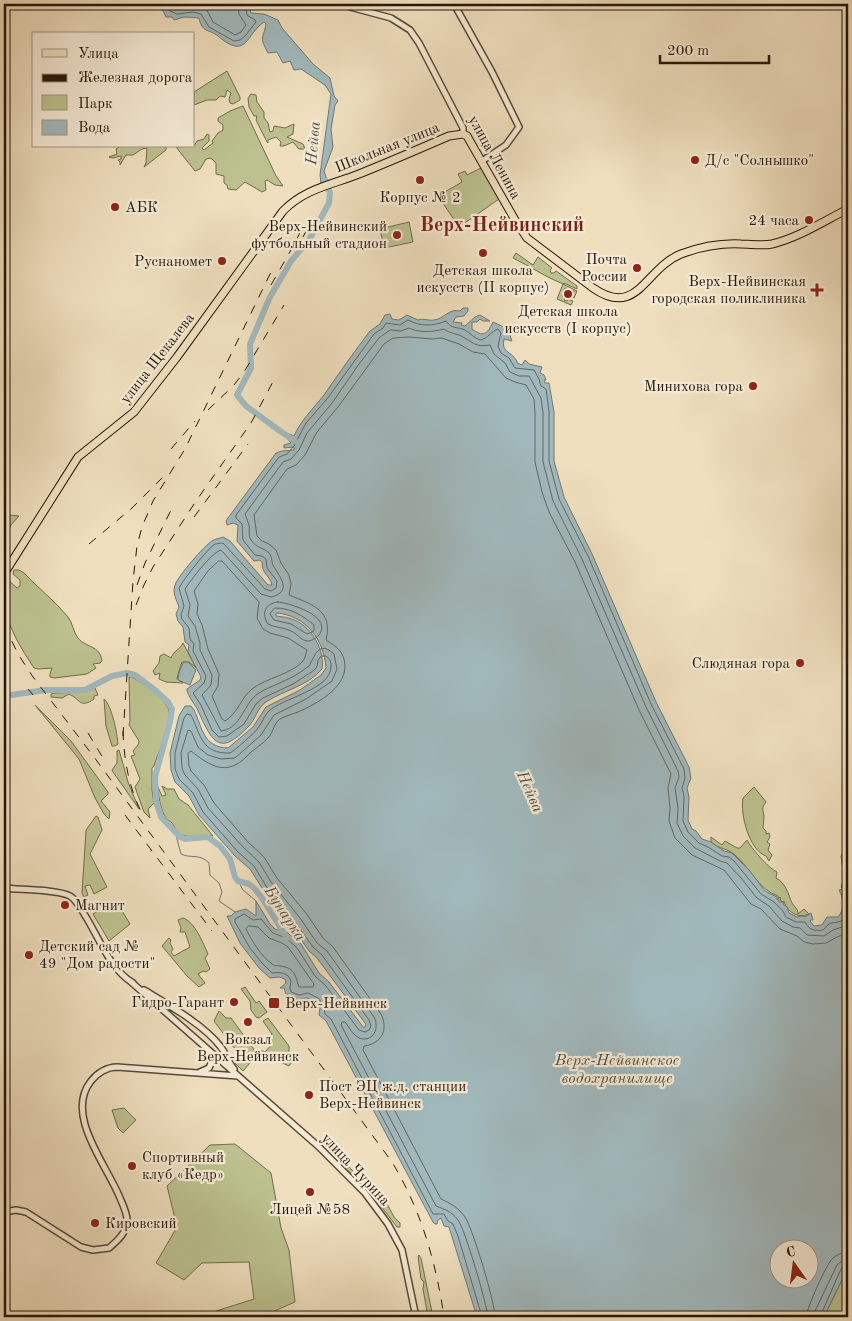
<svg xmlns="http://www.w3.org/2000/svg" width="852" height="1321" viewBox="0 0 852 1321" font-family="'Old Standard TT',serif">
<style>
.green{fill:#bcc18f;stroke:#706c4c}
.water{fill:#a1b9bd;stroke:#6f7875;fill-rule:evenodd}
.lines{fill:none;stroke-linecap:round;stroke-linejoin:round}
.shore{stroke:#636863;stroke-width:1}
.stream{stroke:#6f7875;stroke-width:1}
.river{stroke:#a1b9bd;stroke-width:6}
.minor-casing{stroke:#584936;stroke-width:8}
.major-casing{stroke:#251709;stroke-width:9}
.minor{stroke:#f5ead5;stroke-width:5}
.major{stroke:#efdfbe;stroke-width:7}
.rail{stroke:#251709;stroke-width:1;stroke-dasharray:9 9;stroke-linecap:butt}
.poi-dot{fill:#8f2418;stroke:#f5ead5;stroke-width:2}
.labels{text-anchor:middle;stroke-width:4.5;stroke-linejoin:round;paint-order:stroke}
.street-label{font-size:15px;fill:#251709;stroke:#f5ead5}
.poi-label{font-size:15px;fill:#251709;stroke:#f5ead5;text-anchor:start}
.water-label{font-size:16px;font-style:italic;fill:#505048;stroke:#f5ead5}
.district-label{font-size:20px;font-weight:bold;fill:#7a1f14;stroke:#f5ead5}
</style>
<rect width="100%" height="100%" fill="#efdfbe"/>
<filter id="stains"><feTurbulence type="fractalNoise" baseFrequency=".004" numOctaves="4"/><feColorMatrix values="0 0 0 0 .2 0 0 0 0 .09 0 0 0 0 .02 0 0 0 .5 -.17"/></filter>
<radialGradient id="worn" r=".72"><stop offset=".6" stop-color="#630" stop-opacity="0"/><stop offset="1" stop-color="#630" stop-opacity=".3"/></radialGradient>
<path class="green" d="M 227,71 L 240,97 L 240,100 L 233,104 L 230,103 L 229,99 L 231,93 L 227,90 L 225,97 L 220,96 L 216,100 L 207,100 L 194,105 L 194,92 Z
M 251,94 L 256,95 L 257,102 L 264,112 L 264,118 L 268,123 L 270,132 L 273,131 L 274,126 L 285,128 L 294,124 L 293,134 L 287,137 L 303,144 L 305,149 L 299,149 L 293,142 L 284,146 L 280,146 L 281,142 L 276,137 L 268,140 L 268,143 L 267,142 L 256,120 L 257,116 L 254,116 L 249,107 L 248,98 Z
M 243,106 L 276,176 L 283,186 L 275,185 L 267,180 L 265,181 L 266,190 L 262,192 L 245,182 L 236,190 L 228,189 L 227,185 L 224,183 L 224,176 L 216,174 L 216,163 L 211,158 L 206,159 L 200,169 L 195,171 L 176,147 L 194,146 L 197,141 L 204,139 L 207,134 L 209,135 L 209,141 L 202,148 L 204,150 L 213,143 L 212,141 L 218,133 L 223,130 L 223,125 L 218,121 L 218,118 L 230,111 Z
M 120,146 L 166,146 L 166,150 L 144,167 L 146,163 L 147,148 L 142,149 L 133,155 L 126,155 L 120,165 L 120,162 L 118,160 L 121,159 L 121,156 L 113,158 L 109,157 L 117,154 L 116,149 Z
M 483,167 L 499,199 L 459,227 L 438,196 L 462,182 L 458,174 L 465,171 L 467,175 Z
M 409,222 L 413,242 L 384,248 L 380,229 Z
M 516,253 L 533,265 L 538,257 L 552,268 L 550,270 L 551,273 L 554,273 L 556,271 L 577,286 L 577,289 L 564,283 L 563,284 L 577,291 L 574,298 L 572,297 L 574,291 L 565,288 L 562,296 L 565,297 L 564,300 L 567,301 L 568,299 L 573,301 L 571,305 L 557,299 L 563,284 C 545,277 530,266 513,258 Z
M 4,492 L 9,493 L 9,515 L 19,516 L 11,525 L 4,542 Z
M 14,570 L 19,570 L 24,573 C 38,588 55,601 68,617 C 73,623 73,632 78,638 C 86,648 100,645 102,661 L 100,663 L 93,664 L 96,668 L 87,674 L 55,678 L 50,677 L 50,674 L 52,668 L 38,669 L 34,668 C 17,642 0,615 4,583 L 8,580 L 17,588 L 20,586 L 20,580 L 13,574 Z
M 183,643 L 196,668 L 189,662 L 182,662 C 180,668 178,673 177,679 L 183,683 L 166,682 L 159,679 L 160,673 L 155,675 L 153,671 L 159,663 L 160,656 L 164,654 L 171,658 C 174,650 181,649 183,643 Z
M 129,677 L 132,677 C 142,683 167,699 169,711 C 171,721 165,736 162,745 C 159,752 156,759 154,766 L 152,768 L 152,790 L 154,803 L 148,809 L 150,818 L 144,812 L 135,787 L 140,779 L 131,756 L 135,755 L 133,751 L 138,745 L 139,741 L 129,725 L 130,721 Z
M 95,688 L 98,695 L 94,696 L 94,699 C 80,709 80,699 69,694 L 62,698 L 51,697 L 51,694 L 54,693 L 84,692 Z
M 104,699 C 112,706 117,733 118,744 L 115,746 L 112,746 L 106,726 Z
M 35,705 L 71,741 L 108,792 L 108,794 L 101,801 L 110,812 L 109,819 L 104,814 L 95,798 L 79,759 Z
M 119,750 L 128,782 L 139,809 L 113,772 L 112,770 L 117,763 L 117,751 Z
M 157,785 L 162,796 L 166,795 L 162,786 L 167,789 L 174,789 L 179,799 L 188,805 L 213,836 C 204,835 188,838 181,835 C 176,832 175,827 172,823 C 170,821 167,820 166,818 C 161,812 158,793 157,785 Z
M 754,787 L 766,802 C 761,809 763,809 764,816 C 764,820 763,824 763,828 L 766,831 L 766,834 L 769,833 L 770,837 L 767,842 L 770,844 L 768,850 L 772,855 L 769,861 L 766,856 C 749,850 740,814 743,798 Z
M 96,816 L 98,817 L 102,830 L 90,854 L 107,887 L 94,894 L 90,885 L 85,886 L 88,895 L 84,897 L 82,893 L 86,830 Z
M 711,837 L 722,845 L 725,841 L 737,848 L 740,848 L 747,840 C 751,848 769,869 777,872 L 776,878 C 786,883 788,894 792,903 C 795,908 798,908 798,914 L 804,909 L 809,914 C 798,919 787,912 784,901 L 781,902 L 780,897 L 778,899 L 778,896 C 759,890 750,868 735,855 C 729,849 719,849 711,842 Z
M 116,901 L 130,924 L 109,941 L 93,914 Z
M 183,918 C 195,922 203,943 208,954 L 205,958 L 210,969 L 206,972 L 203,971 L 198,974 L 205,983 L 199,987 L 187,976 L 162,946 L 169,938 L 171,940 L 170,943 L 173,949 L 171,952 L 174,956 L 190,947 L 185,932 L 180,932 L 181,928 L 178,920 Z
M 245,987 L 256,1003 L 259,1001 L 267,1012 L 259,1018 L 256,1017 L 251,1010 L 250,1001 L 241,989 Z
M 219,1011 L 226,1018 L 231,1018 L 253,1048 L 256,1060 L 250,1063 L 243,1071 L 235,1063 L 241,1057 L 214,1021 Z
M 268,1018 L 289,1046 L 289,1052 L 294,1059 L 289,1066 L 274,1059 L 268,1061 C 263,1058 262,1056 260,1050 L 265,1052 L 272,1044 L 270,1039 L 272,1034 L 263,1021 Z
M 124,1108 L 136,1120 L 123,1133 L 118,1128 L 112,1110 Z
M 235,1144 L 271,1173 L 281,1228 L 289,1250 L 295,1302 L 261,1317 L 217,1317 L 216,1311 L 254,1299 L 249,1262 L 202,1263 L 184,1280 L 156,1263 L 177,1227 L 167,1186 L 210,1145 Z
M 347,1165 L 360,1178 L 364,1179 L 366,1176 L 372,1181 L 380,1195 L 385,1200 L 394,1217 L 400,1223 L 400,1227 L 397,1227 L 361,1180 L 359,1181 L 344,1167 Z
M 419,1255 L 421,1258 L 433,1317 L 428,1317 L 423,1289 L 424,1282 L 421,1279 L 418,1256 Z
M 848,1267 L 848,1317 L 824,1317 Z"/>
<path class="water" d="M 156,4 L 248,4 L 251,13 L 264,14 L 278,20 L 282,28 L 313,64 L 330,78 L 334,96 L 338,101 L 335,105 L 331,129 L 333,147 L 324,171 L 330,189 L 327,190 L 321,183 L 320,175 L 331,94 L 325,85 L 301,69 L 294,70 L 290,61 L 283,63 L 277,52 L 268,53 C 259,36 263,40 266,24 L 264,22 C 246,34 247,61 218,36 C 209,29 202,33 199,18 L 184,17 L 174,20 L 172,17 L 166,17 L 162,9 L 158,9 Z
M 463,308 L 468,308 L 468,311 L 464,316 L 456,317 L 453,322 L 462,323 L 461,325 L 465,326 L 475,317 L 480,315 L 490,321 L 483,321 L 480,319 L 477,322 L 472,322 L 472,329 C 483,337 487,335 493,322 L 508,329 L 512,341 L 504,339 C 501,353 510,350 517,361 L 517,363 L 522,365 L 525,360 L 529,364 L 542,367 L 540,373 L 544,375 L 546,380 L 544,380 L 545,383 L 549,383 L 554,412 L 554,461 L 564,497 L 592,554 L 656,702 L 689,767 L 691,778 L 687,788 L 689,797 L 688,820 L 692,829 L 696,831 L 702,839 L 711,842 L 724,851 L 732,853 L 749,870 L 765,891 L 777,897 L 777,900 L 779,898 L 779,902 L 784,902 L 783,904 L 787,907 L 789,913 L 797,917 L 802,916 L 805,917 L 811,913 L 813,920 L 811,920 L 810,921 L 814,926 L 822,925 L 827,917 L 838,917 C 845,909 844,899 839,890 L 843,889 L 841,887 L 844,878 L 841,856 L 848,841 L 848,1267 L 824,1317 L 477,1317 L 449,1227 L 444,1226 L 441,1218 L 438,1220 L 437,1224 L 435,1224 L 433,1222 L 326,1021 L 319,1015 L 320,1008 L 316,1003 L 307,998 L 297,1000 L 286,994 L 284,988 L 280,988 L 286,983 L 285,979 L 279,977 L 270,978 L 259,968 L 240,943 L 227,916 L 231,916 L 235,912 L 246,909 L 256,916 L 256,901 L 270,924 L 275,929 L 288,933 L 301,944 L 319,973 L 329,982 L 364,1028 L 366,1025 L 365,1023 L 317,958 L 309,951 L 291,925 L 262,888 L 250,869 L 235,856 L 199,815 L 189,796 L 175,782 L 171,770 L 170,753 L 179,716 L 185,706 L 191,706 L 194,710 C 203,729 203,747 228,748 L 253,727 L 266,707 L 300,690 L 321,675 L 326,668 C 324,639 305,615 276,613 L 276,616 C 284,617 293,618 300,623 C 314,631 325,653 322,669 C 308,686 284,690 266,702 C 257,708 256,719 248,727 C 221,755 213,744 200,715 C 197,706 190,700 187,691 L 187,689 L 200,680 L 201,677 L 188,652 L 189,645 L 185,642 L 183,627 L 178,621 L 176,614 L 179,607 C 177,601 172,593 175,585 C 178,576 204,546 212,541 C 216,538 219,539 223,537 L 230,541 L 268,585 L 272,585 C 270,575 262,575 262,562 L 260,560 L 254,561 L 237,541 L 238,525 L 233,523 L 227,525 L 226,521 L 228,518 L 276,453 L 282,451 L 294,450 L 294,447 L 284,448 L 284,445 L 291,443 L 287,438 L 290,434 L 294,436 C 301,420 313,409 324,395 C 339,373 354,352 370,331 L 380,324 L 385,315 L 390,314 L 392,319 L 399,320 L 407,315 L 418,320 C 424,318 428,321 434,320 C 444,319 449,308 460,311 ZM 810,1248 L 810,1278 L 780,1278 L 780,1248 Z
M 185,662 L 188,662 L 196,670 L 190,685 L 178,680 L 179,673 L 183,663 Z"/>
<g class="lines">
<path class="shore" d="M 162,4 L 166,6 L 170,11 L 177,14 L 193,12 L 201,14 L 209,27 L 234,41 L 240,40 L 245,36 L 256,22 L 255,20 L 247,15 L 245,4
M 172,4 L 177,7 L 194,5 L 204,8 L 208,12 L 213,22 L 235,35 L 241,32 L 246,25 L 239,14 L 238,4
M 219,561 L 222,561 L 259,602 L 257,618 L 263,629 L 270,633 L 288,638 L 307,650 C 306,653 305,659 303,661 C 292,674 266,678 252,689 C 240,699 239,712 225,721 L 222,719 L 212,696 L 218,686 L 219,674 L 208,649 L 202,625 L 197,614 L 198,604 L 194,591 L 208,571 Z
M 278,602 C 290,603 335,617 318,636 C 315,639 311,641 307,641 C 300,640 297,633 291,631 C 283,627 275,628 268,624 C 261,614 265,603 278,602 Z
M 275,608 C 291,608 302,615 314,625 L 314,631 L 307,634 L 291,624 L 274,620 L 270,614 Z
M 249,926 L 258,927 L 269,938 L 282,943 L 288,947 L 314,984 L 313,987 L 299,987 C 295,976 296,968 280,966 C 275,965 276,967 272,964 C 262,957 251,940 246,929 Z
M 482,1317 L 458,1236 L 453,1224 L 448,1221 L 444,1214 L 433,1214 L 331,1019 L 325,1014 L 324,1006 L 318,998 L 308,993 L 299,995 L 291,992 L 290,988 L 291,981 C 288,972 280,972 272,973 L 262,963 L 250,948 L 235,922 L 235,919 L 244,914 L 253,920 L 261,919 L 273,933 L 286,938 L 297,948 L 315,976 L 326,986 L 359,1030 L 365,1032 L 369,1030 L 371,1026 L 369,1020 L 322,955 L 313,947 L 295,922 L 266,886 L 254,866 L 238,852 L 203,812 L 193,793 L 179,779 L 175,769 L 175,753 L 184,718 L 187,714 L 191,715 C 201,735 201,754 230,753 C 233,752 256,732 258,728 C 262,723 264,716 268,712 C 281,698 332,690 331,666 C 331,661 330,659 326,656 L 321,656 L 318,660 L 317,667 L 313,671 L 293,684 L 263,698 L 256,704 L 244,724 L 227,736 L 219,737 L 212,730 L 201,705 L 193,693 L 204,683 L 206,676 L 193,651 L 194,644 L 190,639 L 189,628 L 182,619 L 181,615 L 184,606 L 179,588 C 183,580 208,548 215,544 C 216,544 222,543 223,543 L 265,589 L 271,591 L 276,588 L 277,581 L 267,568 L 266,559 L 262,556 L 255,555 L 243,540 L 242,524 L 236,518 L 236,515 L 279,457 L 287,454 L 294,446 L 306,423 L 327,399 L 374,334 L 383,328 L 386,323 L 400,325 L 408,320 C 421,327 433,326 446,321 C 453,330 456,326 465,330 C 470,333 474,338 480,340 C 488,339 491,331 498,329 L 501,333 L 498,346 L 501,353 L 509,358 L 515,368 L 534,370 L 539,379 L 541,386 L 546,389 L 547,396 L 549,412 L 549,461 L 559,499 L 588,556 L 651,704 L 684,769 L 685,778 L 682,788 L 684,796 L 683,821 L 688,832 L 699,843 L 708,847 L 722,856 L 729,857 L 734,861 L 761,894 L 774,902 L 783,911 L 786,917 L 796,922 L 805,922 C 809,930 814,931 823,930 C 825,929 826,926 829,924 C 832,922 837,923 841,921 C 852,912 842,893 848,882
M 488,1317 C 487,1305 465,1229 458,1220 C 451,1211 446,1210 436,1206 L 341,1025 L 342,1022 L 345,1022 C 349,1027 353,1035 359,1038 C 373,1043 380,1028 374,1017 L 327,951 L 317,943 L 300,918 L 271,882 L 259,862 L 243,847 L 208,808 L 198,789 L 185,775 L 182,768 L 181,753 L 188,730 L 191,731 L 198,747 L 208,755 L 221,759 L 235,758 L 261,735 L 274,715 L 306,699 L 332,681 L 337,669 L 334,654 C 318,639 315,657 309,666 C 302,671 294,677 286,680 C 275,686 261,689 252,699 C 243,710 238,729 221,731 L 202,695 L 211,685 L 212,675 L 200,650 L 200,643 L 195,626 L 188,616 L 190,605 L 185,589 C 191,580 211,553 221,550 L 261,594 L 271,597 C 292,592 281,578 274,567 C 271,563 273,558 269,553 C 263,547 257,549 251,540 C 248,536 250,530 249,525 C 248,521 246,518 245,514 L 283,462 L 291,459 L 299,450 L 307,433 L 332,403 L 359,364 L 379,338 L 390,330 L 401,331 L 409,328 C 419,333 433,332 444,329 C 450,334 457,333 463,337 C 476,344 475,347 490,345 L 494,354 L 505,363 L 510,372 L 519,376 L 529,376 L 541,398 L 543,413 L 543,462 L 553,501 L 582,559 L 646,707 L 678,771 L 679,777 L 675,788 L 678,808 L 677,823 L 683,836 L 695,848 L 720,861 L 727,863 L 741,878 L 757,898 L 769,906 L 782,921 L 793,927 L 800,928 L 807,935 L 824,936 L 833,930 L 842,927 L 848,923
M 495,1317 C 495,1303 473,1229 465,1217 C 459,1208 450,1203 441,1199 L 363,1050 L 364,1046 C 381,1044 389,1030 381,1014 L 333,947 L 323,938 L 306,913 L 277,878 L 264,857 L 248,842 L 214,803 L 204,785 L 191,771 L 189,766 L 188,753 L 191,751 C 210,766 227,777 247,756 C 253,749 262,745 268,738 C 273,733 274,723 280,719 C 286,716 292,714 298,712 C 316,704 345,689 345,666 C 344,651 337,647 326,640 C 333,610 313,605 289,595 L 291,584 L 289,575 L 281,563 L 276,550 L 269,544 L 262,541 L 257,536 L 254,515 L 287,469 L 296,465 L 305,455 L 317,432 L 338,407 L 384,344 L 393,338 L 409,337 L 432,339 L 442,338 L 459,344 L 473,352 L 485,354 L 506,378 L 515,382 L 526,385 L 534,399 L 535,413 L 535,462 L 542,492 L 549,512 L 575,562 L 639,710 L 671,774 L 668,788 L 670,808 L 669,821 L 675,838 L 692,855 L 724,870 L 751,904 L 761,909 L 780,929 L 797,936 L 804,942 L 813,944 L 826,943 L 837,937 L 848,933
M 806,1317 C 807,1308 826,1264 833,1258 C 838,1254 843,1252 848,1252
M 814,1317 L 815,1311 L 837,1265 L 842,1261 L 848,1260
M 820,1317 L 841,1269 L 848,1266"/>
<path class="stream" d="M 848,39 L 848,44
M 176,835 L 181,854 C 191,859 199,853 209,863 L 210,875 L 219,883 L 222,892 L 219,901 L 235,912
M 238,881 L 243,890 L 256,901
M 288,1008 L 297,1001"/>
<path class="river" d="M 280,431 L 246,406 L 237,395 L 251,368 L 250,344 L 270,297 L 291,261 L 309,240 L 329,203 L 330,193 L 326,181
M 283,433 L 295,441
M 4,696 L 46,690 L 85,690 L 112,676 L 127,673 L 135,675 L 156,691 L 168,702 L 172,709 L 170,722 L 155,777 L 156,801 L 161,817 L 180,837 L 185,839 L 208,837 L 220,846 L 230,859 L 235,877 L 238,881 L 249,884 L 254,888 L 262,898 L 287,938"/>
<g class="minor-casing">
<path id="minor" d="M 339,4 L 391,18 L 410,30 L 419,43 L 463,128 L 463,134
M 454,4 L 492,72 L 519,127 L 506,145 L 482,161
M 4,888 C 20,890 56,889 70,896 C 77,900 82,911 86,917 C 100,940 110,969 133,983
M 130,981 L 318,1146 L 365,1193 L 388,1224 L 402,1250 L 416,1317
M 144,990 C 167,1004 204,1025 220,1046 C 226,1053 228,1062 234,1069
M 200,1072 L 209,1068 L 212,1061 L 212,1054
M 4,1212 L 16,1210 L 26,1212 L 81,1247 L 93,1250 L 109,1248 C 117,1241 127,1233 127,1220 C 127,1213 123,1205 120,1198 C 107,1165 64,1115 91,1081 C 97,1073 107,1067 117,1067 L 238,1076"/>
</g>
<g class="major-casing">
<path id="major" d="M 4,574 L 78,457 L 134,412 L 177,357 L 283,211 C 304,189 331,185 359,174 C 389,162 419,149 449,136 L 463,134 L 467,136 L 515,220 L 527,238 L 593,288 C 638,319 645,268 681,254 C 700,247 721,243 741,244 C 751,244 762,246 772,244 C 798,238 824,221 848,209"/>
</g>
<use href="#minor" class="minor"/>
<use href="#major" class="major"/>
<path class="rail" d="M 303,237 L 312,220
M 271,285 L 291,250 L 303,227
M 208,410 L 234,385 L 244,372 L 284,305
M 171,449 L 195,421
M 194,517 L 248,444
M 89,544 L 132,508 L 163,477
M 137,585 L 145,563 L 172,508
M 136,605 L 144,585 L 153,567 L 196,501 L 251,423 L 276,376
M 4,625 L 18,654 L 33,677 L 94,757 L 392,1162 C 421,1210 436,1262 444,1317
M 28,689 L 33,695
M 123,731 C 124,761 129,790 144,817
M 88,733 L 106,763
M 123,736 L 133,581 L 137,546 L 142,527 L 153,501 L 185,449 L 271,272
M 125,815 L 212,931"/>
</g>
<g class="poi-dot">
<circle cx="695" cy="160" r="5"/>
<circle cx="420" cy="180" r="5"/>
<circle cx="115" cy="207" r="5"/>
<circle cx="809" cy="220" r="5"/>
<circle cx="397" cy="235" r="5"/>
<circle cx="483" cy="253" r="5"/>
<circle cx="222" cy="261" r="5"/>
<circle cx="637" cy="268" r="5"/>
<path d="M814.5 282.5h5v5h5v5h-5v5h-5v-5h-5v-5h5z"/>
<circle cx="568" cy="294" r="5"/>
<circle cx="753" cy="386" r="5"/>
<circle cx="800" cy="663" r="5"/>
<circle cx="65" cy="905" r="5"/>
<circle cx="29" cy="955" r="5"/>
<circle cx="234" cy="1002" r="5"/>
<rect x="268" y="997" width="12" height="12" rx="2.5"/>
<circle cx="248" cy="1022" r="5"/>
<circle cx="309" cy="1095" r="5"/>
<circle cx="132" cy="1166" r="5"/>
<circle cx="310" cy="1192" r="5"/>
<circle cx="95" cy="1223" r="5"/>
</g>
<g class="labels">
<g class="street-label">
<text transform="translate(387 147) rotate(-22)" y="5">Школьная улица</text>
<text transform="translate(495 157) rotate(61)" y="5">улица Ленина</text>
<text transform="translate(157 358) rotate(-52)" y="5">улица Щекалева</text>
<text transform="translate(356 1169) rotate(47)" y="5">улица Чурина</text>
</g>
<g class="poi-label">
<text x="705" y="165">Д/с "Солнышко"</text>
<text x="420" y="202" text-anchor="middle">Корпус № 2</text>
<text x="125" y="212">АБК</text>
<text x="799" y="225" text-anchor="end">24 часа</text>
<text x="387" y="231" text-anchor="end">Верх-Нейвинский<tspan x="387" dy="17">футбольный стадион</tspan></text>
<text x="627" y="264" text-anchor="end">Почта<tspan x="627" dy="17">России</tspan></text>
<text x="212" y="266" text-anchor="end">Руснаномет</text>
<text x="483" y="275" text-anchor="middle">Детская школа<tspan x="483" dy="17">искусств (II корпус)</tspan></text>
<text x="806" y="286" text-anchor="end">Верх-Нейвинская<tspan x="806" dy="17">городская поликлиника</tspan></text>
<text x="568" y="316" text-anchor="middle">Детская школа<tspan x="568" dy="17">искусств (I корпус)</tspan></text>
<text x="743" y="391" text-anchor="end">Минихова гора</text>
<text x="790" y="668" text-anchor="end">Слюдяная гора</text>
<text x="75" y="910">Магнит</text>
<text x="39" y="951">Детский сад №<tspan x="39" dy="17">49 "Дом радости"</tspan></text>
<text x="224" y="1007" text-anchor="end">Гидро-Гарант</text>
<text x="285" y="1008">Верх-Нейвинск</text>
<text x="248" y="1044" text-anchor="middle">Вокзал<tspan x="248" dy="17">Верх-Нейвинск</tspan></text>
<text x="319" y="1091">Пост ЭЦ ж.д. станции<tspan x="319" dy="17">Верх-Нейвинск</tspan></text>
<text x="142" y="1162">Спортивный<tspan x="142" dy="17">клуб «Кедр»</tspan></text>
<text x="310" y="1214" text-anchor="middle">Лицей №58</text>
<text x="105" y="1228">Кировский</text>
</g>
<g class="water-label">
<text transform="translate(312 143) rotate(-85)" y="6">Нейва</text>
<text transform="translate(531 791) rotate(66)" y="6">Нейва</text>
<text transform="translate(286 913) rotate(57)" y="6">Бунарка</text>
<text x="617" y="1065">Верх-Нейвинское<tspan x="617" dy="18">водохранилище</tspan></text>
</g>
<g class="district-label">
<text x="502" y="231">Верх-Нейвинский</text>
</g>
</g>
<rect width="852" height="1321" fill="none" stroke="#efdfbe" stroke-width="20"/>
<rect x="5" y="5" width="842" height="1311" fill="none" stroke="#251709" stroke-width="2.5"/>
<rect x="10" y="10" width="832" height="1301" fill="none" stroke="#251709"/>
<rect x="32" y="32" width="162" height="115" fill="#f5ead5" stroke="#a29683"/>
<rect x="42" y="49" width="25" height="8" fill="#efdfbe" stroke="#a29683"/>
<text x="78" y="58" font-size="15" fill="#251709">Улица</text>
<rect x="42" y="74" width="25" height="8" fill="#251709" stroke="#a29683"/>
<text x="78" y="82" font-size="15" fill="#251709">Железная дорога</text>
<rect x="42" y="95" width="25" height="15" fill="#bcc18f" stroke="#a29683"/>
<text x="78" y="108" font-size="15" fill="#251709">Парк</text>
<rect x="42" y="120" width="25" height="15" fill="#a1b9bd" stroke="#a29683"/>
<text x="78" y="132" font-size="15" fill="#251709">Вода</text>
<g transform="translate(794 1264) rotate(346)"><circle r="24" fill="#f5ead5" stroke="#a29683"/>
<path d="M0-4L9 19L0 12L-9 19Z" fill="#8f2418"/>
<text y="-8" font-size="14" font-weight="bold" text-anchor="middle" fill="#251709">С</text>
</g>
<path d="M660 55v8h109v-8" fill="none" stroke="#251709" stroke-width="2.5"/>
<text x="667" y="55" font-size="15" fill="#251709" stroke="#f5ead5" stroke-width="4" paint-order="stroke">200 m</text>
<rect width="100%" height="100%" filter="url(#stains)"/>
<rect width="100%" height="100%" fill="url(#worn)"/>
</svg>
